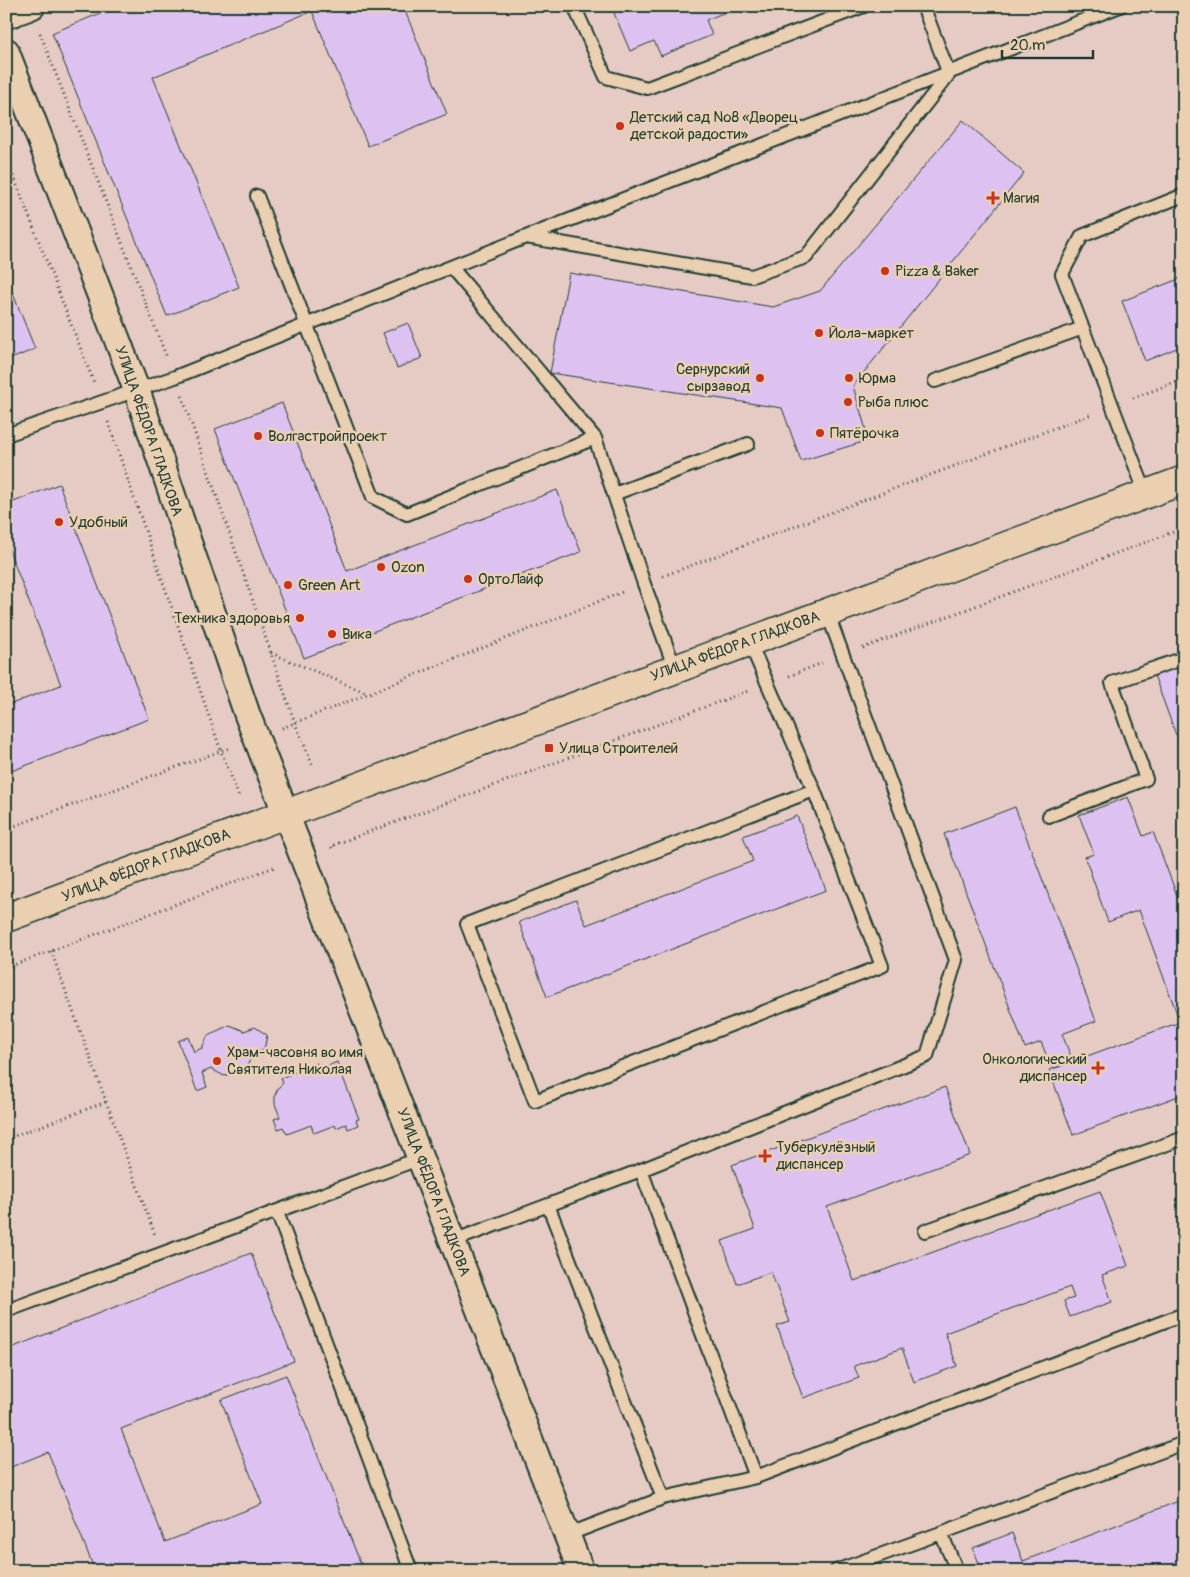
<svg xmlns="http://www.w3.org/2000/svg" width="1190" height="1577" viewBox="0 0 1190 1577" font-family="Pangolin,sans-serif">
<style>
.building{fill:#ddc2f1;stroke:#1f3d34}
.lines{fill:none;stroke-linecap:round;stroke-linejoin:round}
.lane-casing{stroke:#1f3d34;stroke-width:16}
.street-casing{stroke:#1f3d34;stroke-width:29}
.secondary-casing{stroke:#1f3d34;stroke-width:31}
.path{stroke:#1f3d34;stroke-width:3;stroke-dasharray:1 4;stroke-linecap:butt}
.lane{stroke:#eacfb1;stroke-width:12}
.street{stroke:#eacfb1;stroke-width:25}
.secondary{stroke:#eacfb1;stroke-width:28}
.poi-dot{fill:#c8321e;stroke:#eacfb1;stroke-width:2}
.labels{text-anchor:middle;stroke-width:5;stroke-linejoin:round;paint-order:stroke}
.poi-label{font-size:15px;fill:#1f3d34;stroke:#eacfb1;text-anchor:start}
.street-label{font-size:15px;fill:#1f3d34;stroke:#eacfb1}
</style>
<rect width="100%" height="100%" fill="#e6cbc4"/>
<filter id="ink" filterUnits="userSpaceOnUse"><feTurbulence type="fractalNoise" baseFrequency=".02" numOctaves="2"/><feDisplacementMap in="SourceGraphic" scale="10" xChannelSelector="R" yChannelSelector="G"/><feConvolveMatrix kernelMatrix="1 2 1 2 8 2 1 2 1" color-interpolation-filters="sRGB"/></filter>
<g filter="url(#ink)">
<path class="building" d="M 118,6 L 403,6 L 447,114 L 368,146 L 312,11 L 153,77 L 239,287 L 167,316 L 52,33 Z
M 611,6 L 740,6 L 706,20 L 712,35 L 661,56 L 654,41 L 630,51 Z
M 963,120 L 1024,173 L 853,386 L 869,440 L 801,461 L 782,408 L 550,373 L 569,273 L 773,307 L 820,291 Z
M 6,276 L 35,349 L 6,361 Z
M 1184,277 L 1184,345 L 1145,361 L 1122,301 Z
M 408,323 L 422,358 L 397,368 L 383,333 Z
M 282,403 L 347,571 L 557,490 L 581,552 L 304,658 L 215,429 Z
M 59,484 L 149,719 L 6,773 L 6,706 L 61,685 L 6,542 L 6,505 Z
M 1184,664 L 1184,733 L 1176,735 L 1154,675 Z
M 1128,797 L 1143,836 L 1153,832 L 1181,906 L 1184,905 L 1184,1094 L 1073,1135 L 1049,1070 L 1180,1022 L 1139,910 L 1108,922 L 1085,857 L 1094,854 L 1079,815 Z
M 1015,807 L 1096,1021 L 1062,1034 L 1073,1062 L 1052,1069 L 1041,1042 L 1025,1048 L 944,834 Z
M 797,816 L 826,890 L 547,997 L 519,922 L 576,900 L 586,925 L 753,861 L 743,836 Z
M 230,1025 L 244,1031 L 255,1027 L 267,1035 L 264,1050 L 253,1054 L 246,1068 L 224,1076 L 211,1069 L 202,1073 L 207,1087 L 197,1091 L 178,1041 L 188,1037 L 194,1052 L 202,1048 L 208,1035 Z
M 337,1062 L 359,1119 L 356,1120 L 358,1125 L 348,1129 L 346,1124 L 336,1128 L 335,1125 L 314,1133 L 311,1125 L 287,1134 L 283,1127 L 278,1129 L 274,1119 L 280,1117 L 275,1104 L 275,1095 L 278,1088 L 283,1083 L 281,1078 L 317,1063 L 319,1070 Z
M 945,1087 L 970,1155 L 827,1207 L 854,1281 L 1100,1191 L 1128,1266 L 1102,1275 L 1112,1302 L 1070,1317 L 1064,1301 L 1074,1298 L 1070,1287 L 945,1333 L 957,1366 L 914,1382 L 902,1348 L 854,1366 L 859,1378 L 803,1398 L 777,1326 L 790,1322 L 771,1272 L 737,1284 L 722,1241 L 755,1229 L 732,1165 Z
M 251,1253 L 294,1361 L 121,1429 L 165,1542 L 262,1504 L 221,1400 L 286,1375 L 362,1567 L 353,1571 L 95,1571 L 48,1452 L 6,1469 L 6,1350 Z
M 1184,1499 L 1184,1571 L 982,1571 L 973,1548 L 1012,1533 L 1023,1561 Z"/>
<g class="lines">
<g class="lane-casing">
<path id="lane" d="M 574,6 L 606,77 L 647,88 L 864,6
M 257,196 L 373,497 L 407,514 L 595,438
M 526,237 L 752,276 L 806,257 L 949,74 L 923,6
M 451,267 L 595,438 L 644,584 L 675,669
M 935,381 L 1083,328
M 6,435 L 175,377 L 526,237 L 1120,6
M 614,494 L 748,444
M 1146,494 L 1062,274 L 1082,236 L 1184,195
M 749,641 L 814,790 L 467,924 L 535,1101 L 882,966 L 814,790
M 1049,816 L 1146,779 L 1112,683 L 1184,658
M 641,1170 L 756,1477
M 548,1205 L 663,1498 L 567,1535
M 277,1212 L 411,1571
M 925,1231 L 1184,1138
M 453,1241 L 641,1170 L 927,1056 L 956,960 L 827,612
M 6,1311 L 421,1158
M 663,1498 L 756,1477 L 1184,1314
M 941,1533 L 1184,1443
M 836,1571 L 941,1533 L 957,1571"/>
</g>
<g class="street-casing">
<path id="street" d="M 6,16 L 32,6
M 6,51 L 137,391 L 247,714 L 581,1571"/>
</g>
<g class="secondary-casing">
<path id="secondary" d="M 6,918 L 1184,480"/>
</g>
<path class="path" d="M 40,33 L 167,358
M 6,157 L 94,383
M 182,396 L 295,723 L 314,768
M 1133,398 L 1184,379
M 108,422 L 221,751 L 239,797
M 663,576 L 1092,414
M 863,648 L 1184,528
M 271,653 L 367,693
M 789,676 L 822,663
M 282,728 L 625,591
M 6,829 L 229,748
M 332,848 L 331,846 L 748,691
M 51,951 L 155,1235
M 6,968 L 277,866
M 6,1139 L 106,1102
M 6,1266 L 13,1284"/>
<use href="#lane" class="lane"/>
<use href="#street" class="street"/>
<use href="#secondary" class="secondary"/>
</g>
</g>
<g class="poi-dot">
<circle cx="620" cy="126" r="5"/>
<path d="M990.5 190.5h5v5h5v5h-5v5h-5v-5h-5v-5h5z"/>
<circle cx="885" cy="271" r="5"/>
<circle cx="819" cy="333" r="5"/>
<circle cx="760" cy="378" r="5"/>
<circle cx="849" cy="378" r="5"/>
<circle cx="848" cy="402" r="5"/>
<circle cx="820" cy="433" r="5"/>
<circle cx="258" cy="436" r="5"/>
<circle cx="59" cy="522" r="5"/>
<circle cx="381" cy="567" r="5"/>
<circle cx="468" cy="579" r="5"/>
<circle cx="288" cy="585" r="5"/>
<circle cx="300" cy="618" r="5"/>
<circle cx="332" cy="634" r="5"/>
<rect x="544" y="743" width="10" height="10" rx="2.5"/>
<circle cx="217" cy="1061" r="5"/>
<path d="M1095.5 1060.5h5v5h5v5h-5v5h-5v-5h-5v-5h5z"/>
<path d="M762.5 1148.5h5v5h5v5h-5v5h-5v-5h-5v-5h5z"/>
</g>
<g class="labels">
<g class="poi-label">
<text x="630" y="122">Детский сад №8 «Дворец<tspan x="630" dy="17">детской радости»</tspan></text>
<text x="1003" y="203">Магия</text>
<text x="895" y="276">Pizza &amp; Baker</text>
<text x="829" y="338">Йола-маркет</text>
<text x="750" y="374" text-anchor="end">Сернурский<tspan x="750" dy="17">сырзавод</tspan></text>
<text x="859" y="383">Юрма</text>
<text x="858" y="407">Рыба плюс</text>
<text x="830" y="438">Пятёрочка</text>
<text x="268" y="441">Волгастройпроект</text>
<text x="69" y="527">Удобный</text>
<text x="391" y="572">Ozon</text>
<text x="478" y="584">ОртоЛайф</text>
<text x="298" y="590">Green Art</text>
<text x="290" y="623" text-anchor="end">Техника здоровья</text>
<text x="342" y="639">Вика</text>
<text x="559" y="753">Улица Строителей</text>
<text x="227" y="1057">Храм-часовня во имя<tspan x="227" dy="17">Святителя Николая</tspan></text>
<text x="1087" y="1064" text-anchor="end">Онкологический<tspan x="1087" dy="17">диспансер</tspan></text>
<text x="776" y="1152">Туберкулёзный<tspan x="776" dy="17">диспансер</tspan></text>
</g>
<g class="street-label">
<text transform="translate(149 431) rotate(71)" y="5">УЛИЦА ФЁДОРА ГЛАДКОВА</text>
<text transform="translate(735 646) rotate(-20)" y="5">УЛИЦА ФЁДОРА ГЛАДКОВА</text>
<text transform="translate(146 865) rotate(-21)" y="5">УЛИЦА ФЁДОРА ГЛАДКОВА</text>
<text transform="translate(434 1192) rotate(69)" y="5">УЛИЦА ФЁДОРА ГЛАДКОВА</text>
</g>
</g>
<rect width="1190" height="1577" fill="none" stroke="#eacfb1" stroke-width="25"/>
<rect x="12" y="12" width="1165" height="1552" fill="none" stroke="#1f3d34" stroke-width="2" filter="url(#ink)"/>
<path d="M1002 50v8h91v-8" fill="none" stroke="#1f3d34" stroke-width="2.5"/>
<text x="1010" y="50" font-size="15" fill="#1f3d34" stroke="#eacfb1" stroke-width="4" paint-order="stroke">20 m</text>
</svg>
